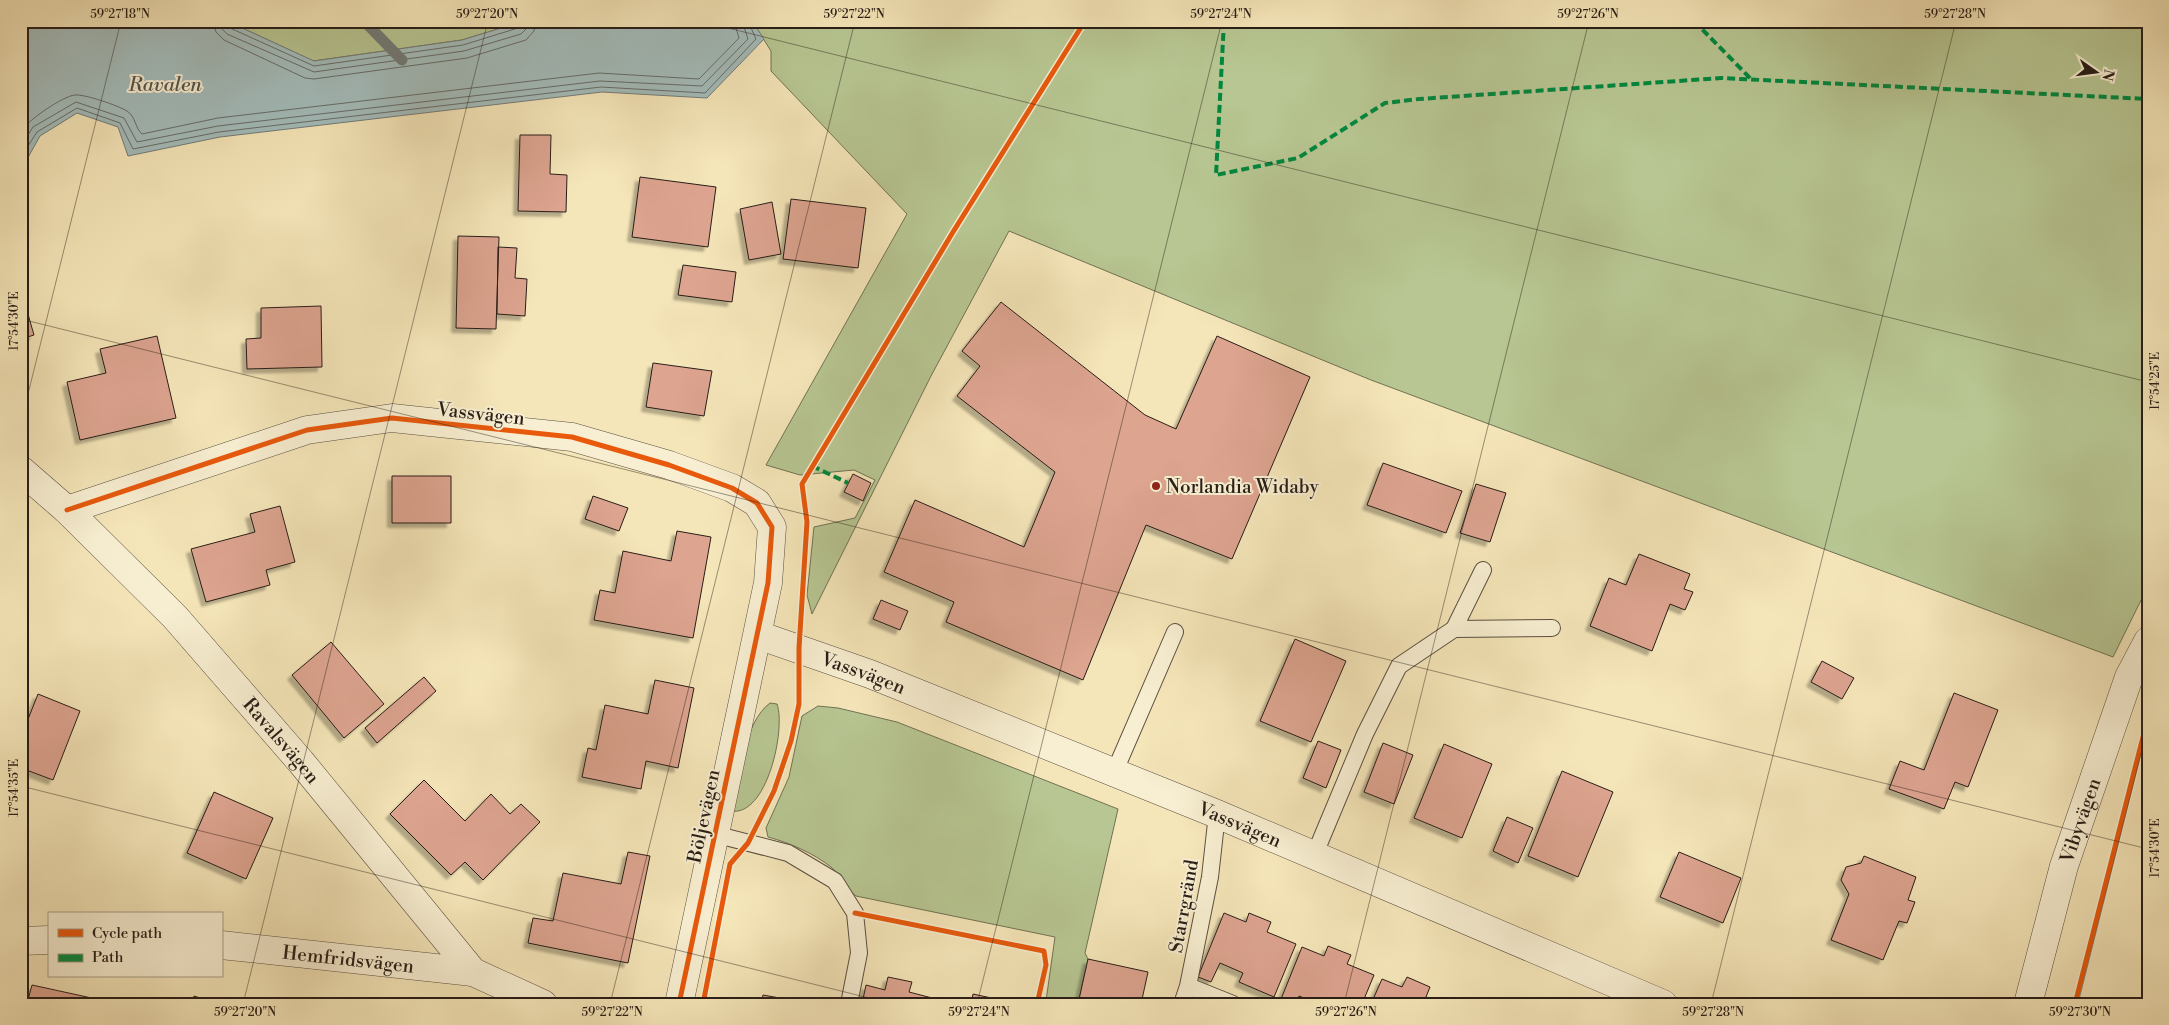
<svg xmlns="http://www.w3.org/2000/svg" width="2169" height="1025" viewBox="0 0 2169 1025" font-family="'Libre Bodoni',serif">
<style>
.green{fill:#b7c692;stroke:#707254}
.water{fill:#a3bcbb;stroke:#727c79}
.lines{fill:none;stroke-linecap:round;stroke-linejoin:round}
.shore{stroke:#666c69;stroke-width:1}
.stream{stroke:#727c79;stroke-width:11}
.building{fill:#dda490;stroke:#281d17;filter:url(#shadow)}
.service-casing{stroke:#5b4f40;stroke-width:18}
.minor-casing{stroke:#5b4f40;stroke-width:29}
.tertiary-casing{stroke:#5b4f40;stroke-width:29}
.service{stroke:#f8efd2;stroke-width:16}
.minor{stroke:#f8efd2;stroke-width:28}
.tertiary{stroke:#f8efd2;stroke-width:28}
.quiet{stroke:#00873e;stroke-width:4;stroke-dasharray:8 4;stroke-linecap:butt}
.cycleway-casing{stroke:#f8efd2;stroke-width:8}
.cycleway{stroke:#e8590c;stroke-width:5}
.ticks{fill:none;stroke:#281d17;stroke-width:1;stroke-opacity:0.45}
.poi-dot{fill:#8f2418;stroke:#f8efd2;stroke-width:2}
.labels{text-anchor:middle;stroke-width:4;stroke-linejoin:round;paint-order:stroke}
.street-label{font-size:19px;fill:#281d17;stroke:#f8efd2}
.poi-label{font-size:19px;fill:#281d17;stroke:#f8efd2;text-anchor:start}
.water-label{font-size:20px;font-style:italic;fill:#535550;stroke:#f8efd2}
.neatline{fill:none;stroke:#281d17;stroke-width:2}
.ticks-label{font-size:12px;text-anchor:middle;fill:#281d17}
</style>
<defs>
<filter id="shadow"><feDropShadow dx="-4.5" dy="4.5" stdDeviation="1" flood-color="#0004"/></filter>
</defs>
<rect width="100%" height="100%" fill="#f5e6b9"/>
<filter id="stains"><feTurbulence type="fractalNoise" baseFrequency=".004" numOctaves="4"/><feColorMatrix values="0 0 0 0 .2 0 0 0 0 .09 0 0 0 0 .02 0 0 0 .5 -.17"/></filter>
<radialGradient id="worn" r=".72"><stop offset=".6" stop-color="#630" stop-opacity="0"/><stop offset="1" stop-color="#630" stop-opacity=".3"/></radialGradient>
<path class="green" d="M 227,21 L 524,21 L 462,40 L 313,61 Z
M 752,21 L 2148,21 L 2148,586 L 2113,657 L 1371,380 L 1009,231 L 931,376 L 812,614 L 807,595 L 814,527 L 855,518 L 875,480 L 854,470 L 800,475 L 766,465 L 907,214 L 771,71 L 771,51 Z
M 770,703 L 777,704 C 786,729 767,817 731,811 C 738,780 744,722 770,703 Z
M 818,706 L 838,708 L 897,722 L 1118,809 L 1085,953 L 1088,959 L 1078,1004 L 1059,1004 L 1046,1001 L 1055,937 L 856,896 C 845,888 841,875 831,867 C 813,853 790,843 768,837 L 766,828 L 789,777 L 802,716 Z"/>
<path class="water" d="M 21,21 L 227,21 L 314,61 L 462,40 L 524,21 L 752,21 L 764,39 L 707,98 L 602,92 L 220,137 L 128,156 L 118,127 L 77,113 L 40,136 L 26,161 L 21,162 Z"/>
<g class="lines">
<path class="shore" d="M 213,21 L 216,32 L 224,40 L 305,78 L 314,79 L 467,58 L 526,40 L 534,31 L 536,21
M 221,21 L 222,29 L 227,34 L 314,72 L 464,51 L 521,34 L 526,29 L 528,21
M 227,21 L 230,28 L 314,66 L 463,45 L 518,28 L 521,26 L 522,21
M 21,131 C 28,120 63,96 75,95 C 85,94 119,106 127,111 C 136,117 135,128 142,134 L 218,118 L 599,73 L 699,79 L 739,38 L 734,21
M 21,146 L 33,127 L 76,102 L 124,118 L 137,142 L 218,126 L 600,81 L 702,86 L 748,39 L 742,21
M 21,157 L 37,132 L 77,108 L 120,123 L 133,149 L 219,132 L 601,87 L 705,93 L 756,39 L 748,21"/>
<path class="stream" d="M 364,21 L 402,60"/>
</g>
<path class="building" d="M 520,135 L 551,135 L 550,174 L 567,175 L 566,212 L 518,211 Z
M 640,177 L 716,187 L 708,247 L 632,237 Z
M 791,199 L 866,208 L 858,268 L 783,259 Z
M 772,202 L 781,254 L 749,260 L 740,209 Z
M 458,236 L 499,237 L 496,329 L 456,328 Z
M 498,247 L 517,248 L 515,278 L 527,279 L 525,316 L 497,314 Z
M 683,265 L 736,272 L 732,302 L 678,295 Z
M 21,290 L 34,335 L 21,339 Z
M 1001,302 L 1145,415 L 1176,429 L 1217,336 L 1310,377 L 1232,559 L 1146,525 L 1083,680 L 946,622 L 954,602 L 884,572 L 915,500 L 1024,547 L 1055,472 L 957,396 L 980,366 L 962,351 Z
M 321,306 L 322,367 L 247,369 L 246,339 L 261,338 L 261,308 Z
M 157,336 L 176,418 L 80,440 L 67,382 L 106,373 L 100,349 Z
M 653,363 L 712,371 L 704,416 L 646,407 Z
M 1383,463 L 1462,491 L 1446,533 L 1367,505 Z
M 853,474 L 871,483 L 863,501 L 844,492 Z
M 392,476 L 451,476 L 451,523 L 392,523 Z
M 1476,484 L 1506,493 L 1490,542 L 1460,533 Z
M 593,496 L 628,508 L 619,531 L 585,519 Z
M 280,506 L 295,562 L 266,570 L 270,585 L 206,602 L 191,549 L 255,532 L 250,514 Z
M 677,531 L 711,537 L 693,638 L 594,620 L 600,590 L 615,593 L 623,551 L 671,561 Z
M 1639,554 L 1690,574 L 1684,589 L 1693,592 L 1685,610 L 1670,604 L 1652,651 L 1590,626 L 1609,578 L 1626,585 Z
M 881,600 L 908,611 L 900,630 L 873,619 Z
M 1295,639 L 1346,661 L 1311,742 L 1260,721 Z
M 331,642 L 384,704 L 344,738 L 292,675 Z
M 1822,661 L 1854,678 L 1842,699 L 1811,682 Z
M 424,677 L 436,691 L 377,743 L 365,728 Z
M 655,680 L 694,688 L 678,768 L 646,761 L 641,789 L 582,777 L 588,748 L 596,750 L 605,705 L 648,714 Z
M 1954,693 L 1998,710 L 1968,787 L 1955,782 L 1944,809 L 1889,789 L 1900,761 L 1924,770 Z
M 38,694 L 80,711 L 53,780 L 21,768 L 21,737 Z
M 1318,741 L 1341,750 L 1326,788 L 1303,778 Z
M 1383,743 L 1413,755 L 1394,804 L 1364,792 Z
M 1444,744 L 1492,764 L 1462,838 L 1414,818 Z
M 1562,771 L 1613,792 L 1578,877 L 1528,856 Z
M 424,780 L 465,821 L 491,794 L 510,814 L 521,804 L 540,822 L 483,880 L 465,862 L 451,875 L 390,814 Z
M 214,792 L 273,818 L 246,879 L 187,853 Z
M 1507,817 L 1533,828 L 1518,863 L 1493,851 Z
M 628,852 L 650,856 L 628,963 L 528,943 L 533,918 L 553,921 L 563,873 L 621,884 Z
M 1679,852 L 1741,878 L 1723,923 L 1660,897 Z
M 1864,856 L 1916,877 L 1908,900 L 1915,902 L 1907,923 L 1899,921 L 1883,960 L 1831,940 L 1849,894 L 1841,880 L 1846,867 L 1861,863 Z
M 1224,913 L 1246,922 L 1249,913 L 1271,922 L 1267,932 L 1296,944 L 1274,997 L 1239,982 L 1243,973 L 1220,963 L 1211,982 L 1198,977 Z
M 1328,946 L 1351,955 L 1347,964 L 1374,975 L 1362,1004 L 1319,1004 L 1299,996 L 1296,1004 L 1279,1004 L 1302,947 L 1324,956 Z
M 1088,959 L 1148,972 L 1141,1004 L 1078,1004 Z
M 888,977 L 912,982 L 909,992 L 940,1000 L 939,1004 L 862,1004 L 866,985 L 885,990 Z
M 1407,977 L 1430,987 L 1426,997 L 1441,1004 L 1371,1004 L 1382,979 L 1402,987 Z
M 32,985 L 110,1002 L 109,1004 L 27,1004 Z
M 973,994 L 996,999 L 995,1004 L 971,1004 Z
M 763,995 L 813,1004 L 761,1004 Z
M 194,996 L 219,1004 L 192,1004 Z
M 950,999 L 969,1004 L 949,1004 Z"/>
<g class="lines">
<g class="service-casing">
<path id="service" d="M 1454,629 L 1483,570
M 1114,773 L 1175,632
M 714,834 L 788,853 L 835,881 L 855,913 L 859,953 L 849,1004
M 1314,856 L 1365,734 L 1399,666 L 1454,629 L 1552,628
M 1188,986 L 1233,1004
M 1182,1004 L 1188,986 L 1210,877 L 1217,814"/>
</g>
<g class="minor-casing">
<g id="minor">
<path id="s1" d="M 21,470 L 67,510 L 175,617 L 301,762 L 473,972 L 543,1004"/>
<path d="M 67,510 L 307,430 L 392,418 L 572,437 L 669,465 L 732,488 L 757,503 L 772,527 L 768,583 L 679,1004"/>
<path id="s2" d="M 758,635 L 870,674 L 1217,814 L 1663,1004"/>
<path d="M 21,941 L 49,940"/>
<path id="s3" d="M 221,945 L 473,972"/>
</g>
</g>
<g class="tertiary-casing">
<g id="tertiary">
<path id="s4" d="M 2028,1004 L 2064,866 L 2129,677 L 2148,641"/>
</g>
</g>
<use href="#service" class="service"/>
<use href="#minor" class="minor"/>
<use href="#tertiary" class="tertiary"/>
<path class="quiet" d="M 1224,21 L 1216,175 L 1298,158 L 1385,103 L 1419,99 L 1721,78 L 2148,99
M 1694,21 L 1752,80
M 812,466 L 848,483"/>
<g class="cycleway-casing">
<path id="cycleway" d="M 67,510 L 307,430 L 392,418 L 572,437 L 669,465 L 732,488 L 757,503 L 772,527 L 768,583 L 679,1004
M 855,913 L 1044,951 L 1046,965 L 1037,1004
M 703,1004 L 730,864 L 748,843 L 774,791 L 791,741 L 799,704 L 799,648 L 807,522 L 802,484 L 953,232 L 1085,21
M 2075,1004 L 2143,737 L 2148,724"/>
</g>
<use href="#cycleway" class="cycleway"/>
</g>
<path class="ticks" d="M 700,21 L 2148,382M 21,319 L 2148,849M 21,422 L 121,21M 21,786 L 893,1004M 243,1004 L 488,21M 610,1004 L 855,21M 977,1004 L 1222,21M 1344,1004 L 1589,21M 1711,1004 L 1956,21M 2078,1004 L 2148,726"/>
<circle class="poi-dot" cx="1156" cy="486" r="5"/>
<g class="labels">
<g class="street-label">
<text transform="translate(481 413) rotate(6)" y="7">Vassvägen</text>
<text dy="7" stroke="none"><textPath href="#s2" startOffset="112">Vassvägen</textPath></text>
<text dy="7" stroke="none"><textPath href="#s1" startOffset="376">Ravalsvägen</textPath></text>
<text transform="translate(703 816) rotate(-78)" y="7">Böljevägen</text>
<text dy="7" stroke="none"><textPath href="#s4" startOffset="191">Vibyvägen</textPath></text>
<text dy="7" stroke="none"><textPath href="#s2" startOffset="518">Vassvägen</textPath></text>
<text transform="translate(1183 906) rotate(-80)" y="7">Starrgränd</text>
<text dy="7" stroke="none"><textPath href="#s3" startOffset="128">Hemfridsvägen</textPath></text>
</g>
<g class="poi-label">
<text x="1166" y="493">Norlandia Widaby</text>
</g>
<g class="water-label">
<text x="165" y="91">Ravalen</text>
</g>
</g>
<rect width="2169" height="1025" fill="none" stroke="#f5e6b9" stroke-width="55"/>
<rect x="48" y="912" width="175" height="65" fill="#f8efd2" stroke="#a59b87"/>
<rect x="58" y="929" width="25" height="8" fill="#e8590c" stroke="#a59b87"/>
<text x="92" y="938" font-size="15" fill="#281d17">Cycle path</text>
<rect x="58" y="954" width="25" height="8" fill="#00873e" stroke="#a59b87"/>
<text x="92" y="962" font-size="15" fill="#281d17">Path</text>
<g transform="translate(2096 72) rotate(104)" stroke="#f8efd2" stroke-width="4" paint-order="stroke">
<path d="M0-4L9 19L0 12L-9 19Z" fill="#281d17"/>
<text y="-8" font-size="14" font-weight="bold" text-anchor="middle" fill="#281d17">N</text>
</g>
<rect x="28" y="28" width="2114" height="970" class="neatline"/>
<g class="ticks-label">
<text x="120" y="18">59°27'18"N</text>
<text x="487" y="18">59°27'20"N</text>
<text x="854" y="18">59°27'22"N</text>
<text x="1221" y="18">59°27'24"N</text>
<text x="1588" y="18">59°27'26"N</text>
<text x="1955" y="18">59°27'28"N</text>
<text transform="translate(14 321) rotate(-90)" y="4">17°54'30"E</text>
<text transform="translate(2155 381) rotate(-90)" y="4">17°54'25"E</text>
<text transform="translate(14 788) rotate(-90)" y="4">17°54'35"E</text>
<text transform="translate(2155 848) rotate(-90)" y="4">17°54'30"E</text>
<text x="245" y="1016">59°27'20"N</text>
<text x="612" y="1016">59°27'22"N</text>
<text x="979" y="1016">59°27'24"N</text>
<text x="1346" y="1016">59°27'26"N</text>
<text x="1713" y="1016">59°27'28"N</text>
<text x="2080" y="1016">59°27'30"N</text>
</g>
<rect width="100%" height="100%" filter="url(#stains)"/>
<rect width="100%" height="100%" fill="url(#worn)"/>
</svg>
